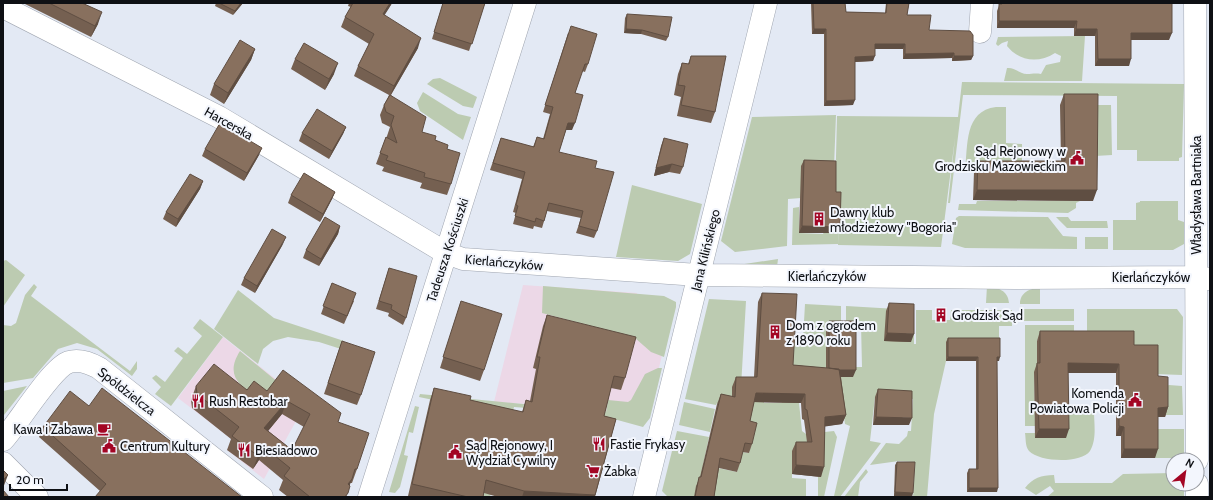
<svg xmlns="http://www.w3.org/2000/svg" width="1213" height="500" viewBox="0 0 1213 500" font-family="Cabin,sans-serif">
<style>
.commercial{fill:#ecd8e7}
.green{fill:#bccbb1}
.lines{fill:none;stroke-linecap:round;stroke-linejoin:round}
.minor-casing{stroke:#9fa5b0;stroke-width:23}
.minor{stroke:#fff;stroke-width:22}
.wall{fill:#756051;fill-rule:evenodd}
.shaded-wall{fill:#5f4e42}
.building{fill:#88705e;stroke:#5f4e42;fill-rule:evenodd}
.labels{text-anchor:middle;stroke-width:4;stroke-linejoin:round;paint-order:stroke}
.street-label{font-size:13px;fill:#0e1014;stroke:#f3f6fd}
.poi-label{font-size:13px;fill:#0e1014;stroke:#f3f6fd;text-anchor:start}
</style>
<rect width="100%" height="100%" fill="#e3e9f4"/>
<path class="commercial" d="M 523,285 L 637,293 L 632,324 L 665,343 L 647,417 L 575,407 L 494,402 Z
M 223,337 L 306,403 L 264,479 L 227,450 L 234,441 L 178,398 Z"/>
<path class="green" d="M 1085,36 L 1082,81 L 1004,81 L 1007,68 C 1015,67 1020,74 1027,74 C 1032,74 1035,73 1041,74 L 1046,65 L 1060,62 L 1061,56 L 1055,53 C 1038,64 1019,61 1007,46 L 1008,41 L 1002,43 L 998,46 L 996,44 L 998,37 Z
M 440,78 L 477,97 L 473,108 L 463,106 L 427,84 L 433,79 Z
M 962,82 L 1184,84 L 1182,157 L 1179,158 L 1179,161 L 1137,161 L 1137,150 L 1117,150 L 1117,96 L 963,95 L 950,203 L 948,203 L 955,138 L 941,247 L 838,245 L 839,197 L 835,197 L 837,116 L 958,117 Z
M 423,92 L 458,114 L 471,117 L 463,140 L 420,111 L 417,103 Z
M 1095,105 L 1111,105 L 1112,155 L 1095,156 Z
M 996,107 L 1006,107 L 1006,143 L 1022,144 L 1022,171 L 965,171 C 968,145 964,111 996,107 Z
M 836,115 L 834,167 L 801,166 L 801,198 L 788,199 L 787,246 L 735,252 L 721,241 L 752,117 Z
M 632,185 L 702,204 L 690,254 L 678,261 L 616,257 Z
M 977,201 L 1080,201 L 1076,203 L 1076,208 L 1068,213 L 958,210 L 959,204 L 976,204 Z
M 1140,201 L 1178,201 L 1178,220 L 1184,222 L 1184,244 L 1173,250 L 1113,250 L 1113,220 L 1136,220 L 1136,203 L 1140,202 Z
M 799,207 L 799,233 L 823,234 L 824,232 L 838,233 L 838,244 L 792,245 L 793,208 Z
M 959,216 L 1048,217 L 1063,236 L 1077,237 L 1077,249 L 965,248 L 952,244 L 956,218 Z
M 1056,217 L 1068,217 L 1071,221 L 1107,221 L 1108,228 L 1067,228 Z
M 1085,237 L 1108,237 L 1108,249 L 1085,249 Z
M 778,259 L 777,267 L 738,265 Z
M 6,260 L 25,275 L 3,307 L 3,261 Z
M 34,284 L 37,287 L 31,296 L 130,371 L 137,361 L 137,369 L 132,376 L 97,349 L 77,343 L 58,349 L 33,378 L 3,383 L 3,325 L 11,326 L 16,323 L 25,295 Z
M 543,286 L 664,296 L 676,302 L 676,307 L 664,357 L 651,352 L 635,338 L 542,313 Z
M 987,286 C 998,288 1008,290 1009,303 L 986,303 Z
M 1040,287 L 1040,304 L 1020,304 C 1020,292 1030,289 1040,287 Z
M 238,290 L 274,318 L 344,341 L 341,349 L 319,342 L 288,337 L 273,341 L 263,349 L 258,364 L 214,329 Z
M 709,299 L 746,301 L 741,387 L 732,387 L 732,395 L 764,396 L 764,403 L 782,403 L 775,373 L 793,338 L 803,339 L 805,304 L 841,306 L 841,322 L 826,323 L 826,377 L 853,367 L 862,367 L 861,324 L 846,323 L 846,306 L 914,310 L 914,344 L 916,344 L 916,310 L 932,310 L 932,320 L 950,320 L 951,310 L 1012,310 L 1012,326 L 999,326 L 999,342 L 946,342 L 946,361 L 934,414 L 927,497 L 913,497 L 915,462 L 899,461 L 870,465 L 886,443 L 899,444 L 907,436 L 908,431 L 911,431 L 913,399 L 875,397 L 870,441 L 881,443 L 840,497 L 834,496 L 850,426 L 845,424 L 841,396 L 799,403 L 802,431 L 806,434 L 834,431 L 837,437 L 824,497 L 818,497 L 818,475 L 821,452 L 792,451 L 792,478 L 806,479 L 806,497 L 668,497 L 662,491 L 677,431 L 709,437 L 703,465 L 737,472 L 742,452 L 749,453 L 753,433 L 746,431 L 750,411 L 717,403 L 716,405 L 685,399 Z
M 1020,309 L 1074,309 L 1074,321 L 1020,321 Z
M 1087,309 L 1177,309 L 1183,317 L 1182,375 L 1155,374 L 1087,340 Z
M 200,319 L 223,337 L 171,406 L 155,394 L 161,387 L 152,378 L 156,375 L 165,382 L 183,358 L 174,351 L 178,347 L 187,354 L 202,336 L 193,328 Z
M 1025,325 L 1074,325 L 1074,340 L 1037,340 L 1037,372 L 1034,372 L 1035,426 L 1025,426 Z
M 240,351 L 279,383 L 263,403 C 243,387 223,378 240,351 Z
M 658,368 L 662,368 L 650,418 L 643,427 L 592,413 L 514,407 L 490,497 L 482,497 L 467,407 L 419,397 L 420,394 L 606,412 L 608,400 L 628,402 L 631,400 L 645,374 Z
M 1169,385 L 1182,386 L 1183,415 L 1165,415 L 1165,387 Z
M 27,386 L 4,415 L 3,415 L 3,391 Z
M 684,402 L 715,409 L 710,432 L 679,425 Z
M 415,406 L 419,407 L 413,433 L 409,432 L 404,455 L 408,456 L 400,487 L 395,493 L 389,492 Z
M 1065,411 L 1094,411 C 1094,424 1097,439 1090,451 C 1081,464 1039,462 1029,451 C 1025,446 1026,439 1025,433 L 1035,433 L 1035,438 Z
M 1155,429 L 1184,429 L 1184,458 L 1155,458 Z
M 866,469 L 868,472 L 860,482 L 858,497 L 844,497 Z
M 1173,473 L 1173,484 L 1184,484 L 1184,497 L 1047,497 L 1054,491 L 1050,486 L 1036,495 L 1025,488 C 1033,478 1041,475 1054,475 L 1055,483 L 1112,483 L 1123,474 Z"/>
<g class="lines">
<g class="minor-casing">
<path id="minor" d="M 1195,3 L 1197,460
M 3,7 L 219,117 L 446,253 L 463,259 L 698,275 L 1015,278 L 1196,277 L 1210,279
M 980,32 L 982,3
M 3,440 C 18,424 51,368 69,362 C 79,359 90,363 99,368 L 262,497
M 3,463 L 37,497
M 1197,484 L 1197,497
M 369,497 L 525,3
M 644,497 L 766,3"/>
</g>
<use href="#minor" class="minor"/>
</g>
<path class="wall" d="M 23,3 L 82,3 L 98,24 L 91,37 Z
M 216,3 L 243,3 L 233,15 L 215,6 Z
M 349,3 L 392,3 L 384,15 L 418,48 L 391,95 L 422,132 L 435,140 L 447,149 L 451,184 L 447,195 L 420,188 L 422,183 L 382,171 L 384,167 L 376,164 L 386,137 L 387,137 L 387,136 L 390,127 L 382,123 L 380,115 L 384,105 L 389,95 L 354,76 L 358,66 L 369,44 L 341,27 L 345,17 L 351,7 L 348,6 Z
M 443,3 L 485,3 L 469,51 L 432,39 Z
M 811,3 L 845,3 L 846,12 L 885,13 L 886,3 L 909,3 L 907,15 L 929,30 L 973,56 L 971,60 L 952,61 L 952,58 L 903,59 L 903,49 L 875,49 L 873,61 L 855,62 L 853,105 L 824,106 L 824,34 L 812,34 Z
M 1000,3 L 1172,3 L 1169,40 L 1131,40 L 1129,66 L 1095,66 L 1095,36 L 1074,36 L 1074,28 L 997,28 L 997,11 Z
M 627,14 L 668,37 L 666,41 L 641,34 L 624,33 L 625,18 Z
M 568,33 L 588,64 L 585,72 L 582,71 L 575,93 L 572,130 L 566,130 L 559,152 L 595,168 L 597,231 L 594,238 L 576,233 L 581,218 L 547,211 L 542,228 L 534,226 L 533,229 L 513,224 L 516,213 L 513,212 L 522,179 L 490,170 L 501,138 L 533,147 L 537,137 L 543,139 L 550,114 L 543,112 Z
M 255,49 L 251,60 L 224,104 L 210,95 L 214,84 Z
M 691,56 L 715,112 L 711,123 L 677,116 L 681,97 L 674,95 L 678,74 L 682,63 L 688,64 Z
M 295,59 L 334,74 L 325,90 L 291,69 Z
M 1064,94 L 1093,201 L 973,200 L 974,172 L 978,161 L 1061,161 L 1060,105 Z
M 346,127 L 343,134 L 329,159 L 299,141 L 302,133 Z
M 664,138 L 683,167 L 680,174 L 669,172 L 654,176 L 661,146 Z
M 205,149 L 259,155 L 244,181 L 202,156 Z
M 804,160 L 838,233 L 799,233 L 801,166 Z
M 203,181 L 200,189 L 176,227 L 163,219 L 166,212 Z
M 335,192 L 332,199 L 320,222 L 288,203 L 291,195 Z
M 340,226 L 338,234 L 319,266 L 303,258 L 306,250 Z
M 283,244 L 255,293 L 241,285 L 244,278 Z
M 389,268 L 406,318 L 403,325 L 388,316 L 389,313 L 376,309 Z
M 332,283 L 354,301 L 344,324 L 321,314 Z
M 762,293 L 793,365 L 826,368 L 826,328 L 829,321 L 853,377 L 841,377 L 846,415 L 842,424 L 825,426 L 821,477 L 792,474 L 792,451 L 796,442 L 807,442 L 804,420 L 802,419 L 801,403 L 754,402 L 750,421 L 752,444 L 749,453 L 742,452 L 740,463 L 737,472 L 719,468 L 714,497 L 694,497 L 696,486 L 700,477 L 717,404 L 721,394 L 732,397 L 732,387 L 736,377 L 754,377 L 758,302 Z
M 461,301 L 484,370 L 480,381 L 440,368 Z
M 889,303 L 911,342 L 884,341 L 886,311 Z
M 547,315 L 625,378 L 621,390 L 611,388 L 604,416 L 616,419 L 595,497 L 498,497 L 484,493 L 483,497 L 413,497 L 408,496 L 430,400 L 434,388 L 470,400 L 522,412 L 526,400 L 530,401 L 536,369 L 533,368 L 543,326 Z
M 1040,331 L 1134,345 L 1158,376 L 1168,407 L 1165,417 L 1158,417 L 1155,458 L 1121,458 L 1121,436 L 1116,436 L 1116,373 L 1068,373 L 1066,438 L 1035,438 L 1034,372 L 1037,363 L 1037,341 Z
M 948,338 L 999,361 L 997,361 L 997,492 L 967,492 L 967,473 L 969,469 L 976,469 L 976,361 L 946,361 L 946,342 Z
M 342,341 L 361,395 L 357,405 L 324,394 Z
M 196,386 L 267,391 L 338,422 L 357,469 L 352,483 L 350,483 L 346,497 L 288,497 L 279,490 L 283,480 L 259,460 L 253,469 L 227,450 L 231,439 L 192,408 L 191,400 ZM 282,414 L 304,427 L 292,450 L 268,431 Z
M 878,389 L 909,425 L 873,425 L 875,397 Z
M 89,406 L 242,497 L 100,491 L 39,437 L 43,427 Z
M 897,462 L 912,497 L 894,496 L 895,465 Z"/>
<path class="shaded-wall" d="M 241,3 L 243,3 L 233,15 L 235,11 Z
M 390,3 L 392,3 L 391,5 L 379,24 L 383,14 Z
M 102,12 L 98,24 L 91,37 L 95,26 Z
M 999,21 L 1077,21 L 1074,28 L 997,28 Z
M 626,29 L 642,30 L 641,34 L 624,33 Z
M 814,29 L 826,29 L 824,34 L 812,34 Z
M 1076,29 L 1097,29 L 1095,36 L 1074,36 Z
M 1131,33 L 1172,33 L 1169,40 L 1128,40 Z
M 421,38 L 418,48 L 390,96 L 394,86 Z
M 875,44 L 905,44 L 903,49 L 873,49 Z
M 255,49 L 251,60 L 224,104 L 228,93 Z
M 954,53 L 952,58 L 903,59 L 905,54 Z
M 875,56 L 873,61 L 853,62 L 855,57 Z
M 954,56 L 973,56 L 971,60 L 952,61 Z
M 1098,59 L 1131,59 L 1129,66 L 1095,66 Z
M 338,63 L 334,74 L 325,90 L 329,79 Z
M 855,100 L 853,105 L 824,106 L 826,101 Z
M 568,123 L 575,123 L 572,130 L 565,130 Z
M 346,127 L 343,134 L 329,159 L 332,151 Z
M 262,148 L 259,155 L 244,181 L 247,173 Z
M 672,164 L 669,172 L 654,176 L 656,168 Z
M 203,181 L 200,189 L 176,227 L 178,219 Z
M 977,190 L 1097,190 L 1093,201 L 973,200 Z
M 335,192 L 332,199 L 320,222 L 323,214 Z
M 340,226 L 338,234 L 319,266 L 321,259 Z
M 802,226 L 840,227 L 838,233 L 799,233 Z
M 286,237 L 283,244 L 255,293 L 257,286 Z
M 887,333 L 914,334 L 911,342 L 884,341 Z
M 948,357 L 978,357 L 976,361 L 946,361 Z
M 997,357 L 1000,357 L 999,361 L 996,361 Z
M 1068,363 L 1119,364 L 1116,373 L 1065,373 Z
M 829,369 L 856,370 L 853,377 L 826,377 Z
M 756,393 L 805,394 L 801,403 L 752,402 Z
M 287,401 L 282,414 L 259,442 L 264,428 Z
M 1168,407 L 1165,417 L 1155,417 L 1158,408 Z
M 846,415 L 842,424 L 822,427 L 825,417 Z
M 876,417 L 912,418 L 909,425 L 873,425 Z
M 1119,426 L 1124,427 L 1121,436 L 1116,436 Z
M 1039,429 L 1069,429 L 1066,438 L 1035,438 Z
M 264,447 L 259,460 L 253,469 L 258,456 Z
M 1124,449 L 1158,449 L 1155,458 L 1121,458 Z
M 796,465 L 824,467 L 821,477 L 792,474 Z
M 8,475 L 3,488 L 3,480 Z
M 352,479 L 347,493 L 348,484 Z
M 969,488 L 998,488 L 997,492 L 967,492 Z
M 524,491 L 595,495 L 595,497 L 522,497 Z
M 895,492 L 913,493 L 912,497 L 894,496 Z"/>
<path class="building" d="M 49,3 L 82,3 L 102,12 L 95,26 Z
M 219,3 L 241,3 L 235,11 Z
M 353,3 L 390,3 L 383,14 L 421,38 L 394,86 L 358,66 L 374,34 L 345,17 Z
M 443,3 L 485,3 L 472,44 L 434,32 Z
M 813,3 L 845,3 L 846,12 L 886,13 L 887,3 L 909,3 L 907,15 L 931,15 L 929,30 L 970,31 L 973,35 L 973,56 L 954,56 L 954,53 L 905,54 L 905,44 L 875,44 L 875,56 L 855,57 L 855,100 L 826,101 L 826,29 L 814,29 Z
M 1002,3 L 1172,3 L 1172,33 L 1131,33 L 1131,59 L 1098,59 L 1097,29 L 1076,29 L 1077,21 L 999,21 L 999,4 L 1002,4 Z
M 627,14 L 672,17 L 668,37 L 642,30 L 626,29 Z
M 571,26 L 597,34 L 588,64 L 585,64 L 575,93 L 583,95 L 575,123 L 568,123 L 559,152 L 597,161 L 595,168 L 614,172 L 597,231 L 579,226 L 583,211 L 549,203 L 544,221 L 536,218 L 535,222 L 515,216 L 518,206 L 516,205 L 525,172 L 493,163 L 501,138 L 534,147 L 537,137 L 544,139 L 553,107 L 545,105 Z
M 240,40 L 255,49 L 228,93 L 214,84 Z
M 304,43 L 338,63 L 329,79 L 295,59 Z
M 691,56 L 726,56 L 715,112 L 681,105 L 685,86 L 678,85 L 682,63 L 689,64 Z
M 1064,94 L 1098,94 L 1097,190 L 977,190 L 978,161 L 1065,161 Z
M 390,95 L 426,117 L 422,132 L 436,136 L 435,140 L 448,145 L 447,149 L 460,153 L 451,184 L 424,177 L 425,173 L 386,160 L 388,156 L 380,153 L 386,137 L 397,143 L 391,125 L 394,116 L 386,112 L 384,105 Z
M 317,109 L 346,127 L 332,151 L 302,133 Z
M 220,123 L 262,148 L 247,173 L 205,149 Z
M 664,138 L 688,144 L 683,167 L 672,164 L 656,168 Z
M 804,160 L 836,161 L 836,192 L 841,192 L 840,227 L 802,226 Z
M 304,173 L 335,192 L 323,214 L 291,195 Z
M 190,174 L 203,181 L 178,219 L 166,212 Z
M 325,217 L 340,226 L 321,259 L 306,250 Z
M 272,229 L 286,237 L 257,286 L 244,278 Z
M 389,268 L 417,276 L 406,318 L 391,309 L 392,305 L 379,301 Z
M 332,283 L 356,293 L 347,316 L 323,306 Z
M 762,293 L 797,294 L 793,365 L 839,369 L 846,415 L 825,417 L 824,467 L 796,465 L 796,442 L 812,442 L 807,410 L 805,409 L 805,394 L 756,393 L 750,421 L 757,423 L 752,444 L 745,443 L 740,463 L 720,458 L 714,497 L 695,497 L 699,477 L 701,477 L 721,394 L 735,397 L 736,377 L 757,377 Z
M 461,301 L 502,314 L 484,370 L 443,357 Z
M 889,303 L 914,304 L 914,334 L 887,333 Z
M 547,315 L 636,337 L 625,378 L 614,376 L 604,416 L 616,419 L 595,495 L 524,491 L 486,480 L 483,497 L 468,497 L 412,484 L 434,388 L 471,396 L 470,400 L 523,412 L 526,400 L 532,402 L 540,357 L 537,357 Z
M 829,321 L 856,321 L 856,370 L 840,370 L 829,368 Z
M 1040,331 L 1134,331 L 1134,345 L 1158,345 L 1158,376 L 1168,377 L 1168,407 L 1158,408 L 1158,449 L 1124,449 L 1124,427 L 1119,426 L 1119,364 L 1068,363 L 1069,429 L 1039,429 L 1037,363 L 1040,363 Z
M 948,338 L 1000,338 L 1000,357 L 997,357 L 998,488 L 969,488 L 969,469 L 978,469 L 978,357 L 948,357 Z
M 342,341 L 375,352 L 361,395 L 328,383 Z
M 214,364 L 247,390 L 254,381 L 267,391 L 283,370 L 341,413 L 338,422 L 369,433 L 357,469 L 355,469 L 352,479 L 348,484 L 350,486 L 348,493 L 345,497 L 310,497 L 284,476 L 290,468 L 264,447 L 258,456 L 232,436 L 239,427 L 197,394 L 196,386 ZM 287,401 L 310,414 L 292,450 L 264,428 Z
M 102,388 L 242,497 L 95,497 L 106,484 L 43,427 L 70,391 L 89,406 Z
M 878,389 L 912,391 L 912,418 L 876,417 Z
M 897,462 L 915,462 L 913,493 L 895,492 Z
M 3,470 L 8,475 L 3,480 Z
M 3,490 L 9,497 L 3,497 Z"/>
<defs>
<g id="civic-bare" transform="scale(1.08)"><path d="M-.6-6.5H3V-4.5H.6V-3L4-1V1h2V6H-6V1h2V-1L-.6-3ZM-1.2 2.5V6h2.4V2.5Z" fill="#a30524" stroke="#f3f6fd" stroke-width="2.5" paint-order="stroke"/></g>
<g id="building-bare" transform="scale(1.08)"><path d="M-4-6H4V6H1V3H-1V6H-4ZM-2.5-4.3h1.7v1.8h-1.7ZM.8-4.3h1.7v1.8H.8ZM-2.5-1h1.7V.8h-1.7ZM.8-1h1.7V.8H.8Z" fill="#a30524" stroke="#f3f6fd" stroke-width="2.5" paint-order="stroke"/></g>
<g id="restaurant-bare" transform="scale(1.08)"><path d="M-5-6h1v4h1v-4h1v4h1v-4h1v5L-1.5 .5V6h-2V.5L-5-1ZM5-6V6H3V1.5H1.5Q1.5-4 5-6Z" fill="#a30524" stroke="#f3f6fd" stroke-width="2.5" paint-order="stroke"/></g>
<g id="cafe-bare" transform="scale(1.08)"><path d="M-5.5-4.5H6V0H3Q3 3.5 0 3.5H-2.5Q-5.5 3.5-5.5 0ZM3-3.2v2h1.7v-2ZM-6 4.5H4V6H-6Z" fill="#a30524" stroke="#f3f6fd" stroke-width="2.5" paint-order="stroke"/></g>
<g id="supermarket-bare" transform="scale(1.08)"><path d="M-6-5.5h2.5l.6 2H6L4.5 2H-2.5L-4.4-4H-6ZM-1.5 3.2a1.3 1.3 0 1 0 .1 0ZM3 3.2a1.3 1.3 0 1 0 .1 0Z" fill="#a30524" stroke="#f3f6fd" stroke-width="2.5" paint-order="stroke"/></g>
</defs>
<g fill-rule="evenodd">
<use href="#civic-bare" x="1077" y="158"/>
<use href="#building-bare" x="819" y="219"/>
<use href="#building-bare" x="941" y="315"/>
<use href="#building-bare" x="775" y="332"/>
<use href="#civic-bare" x="1135" y="400"/>
<use href="#restaurant-bare" x="198" y="401"/>
<use href="#cafe-bare" x="104" y="429"/>
<use href="#restaurant-bare" x="599" y="444"/>
<use href="#civic-bare" x="109" y="446"/>
<use href="#restaurant-bare" x="244" y="450"/>
<use href="#civic-bare" x="455" y="452"/>
<use href="#supermarket-bare" x="593" y="471"/>
</g>
<g class="labels">
<g class="street-label">
<text transform="translate(229 123) rotate(29)" y="5">Harcerska</text>
<text transform="translate(1196 195) rotate(-90)" y="5">Władysława Bartniaka</text>
<text transform="translate(447 250) rotate(-72)" y="5">Tadeusza Kościuszki</text>
<text transform="translate(705 250) rotate(-76)" y="5">Jana Kilińskiego</text>
<text transform="translate(504 262) rotate(5)" y="5">Kierlańczyków</text>
<text x="827" y="281">Kierlańczyków</text>
<text x="1151" y="282">Kierlańczyków</text>
<text transform="translate(127 391) rotate(38)" y="5">Spółdzielcza</text>
</g>
<g class="poi-label">
<text x="1066" y="156" text-anchor="end">Sąd Rejonowy w<tspan x="1066" dy="15">Grodzisku Mazowieckim</tspan></text>
<text x="830" y="217">Dawny klub<tspan x="830" dy="15">młodzieżowy "Bogoria"</tspan></text>
<text x="952" y="320">Grodzisk Sąd</text>
<text x="786" y="330">Dom z ogrodem<tspan x="786" dy="15">z 1890 roku</tspan></text>
<text x="1124" y="398" text-anchor="end">Komenda<tspan x="1124" dy="15">Powiatowa Policji</tspan></text>
<text x="209" y="406">Rush Restobar</text>
<text x="93" y="434" text-anchor="end">Kawa i Zabawa</text>
<text x="610" y="449">Fastie Frykasy</text>
<text x="466" y="450">Sąd Rejonowy, I<tspan x="466" dy="15">Wydział Cywilny</tspan></text>
<text x="120" y="451">Centrum Kultury</text>
<text x="255" y="455">Biesiadowo</text>
<text x="604" y="476">Żabka</text>
</g>
</g>
<rect width="1213" height="500" fill="none" stroke="#0e1014" stroke-width="8"/>
<g transform="translate(1185 472) rotate(29)"><circle r="19" fill="#f3f6fd" stroke="#979aa0"/>
<path d="M0-3L7 15L0 10L-7 15Z" fill="#a30524"/>
<text y="-6" font-size="11" font-weight="bold" text-anchor="middle" fill="#0e1014">N</text>
</g>
<path d="M10 484v6h57v-6" fill="none" stroke="#0e1014" stroke-width="2"/>
<text x="16" y="484" font-size="12" fill="#0e1014" stroke="#f3f6fd" stroke-width="3" paint-order="stroke">20 m</text>
</svg>
